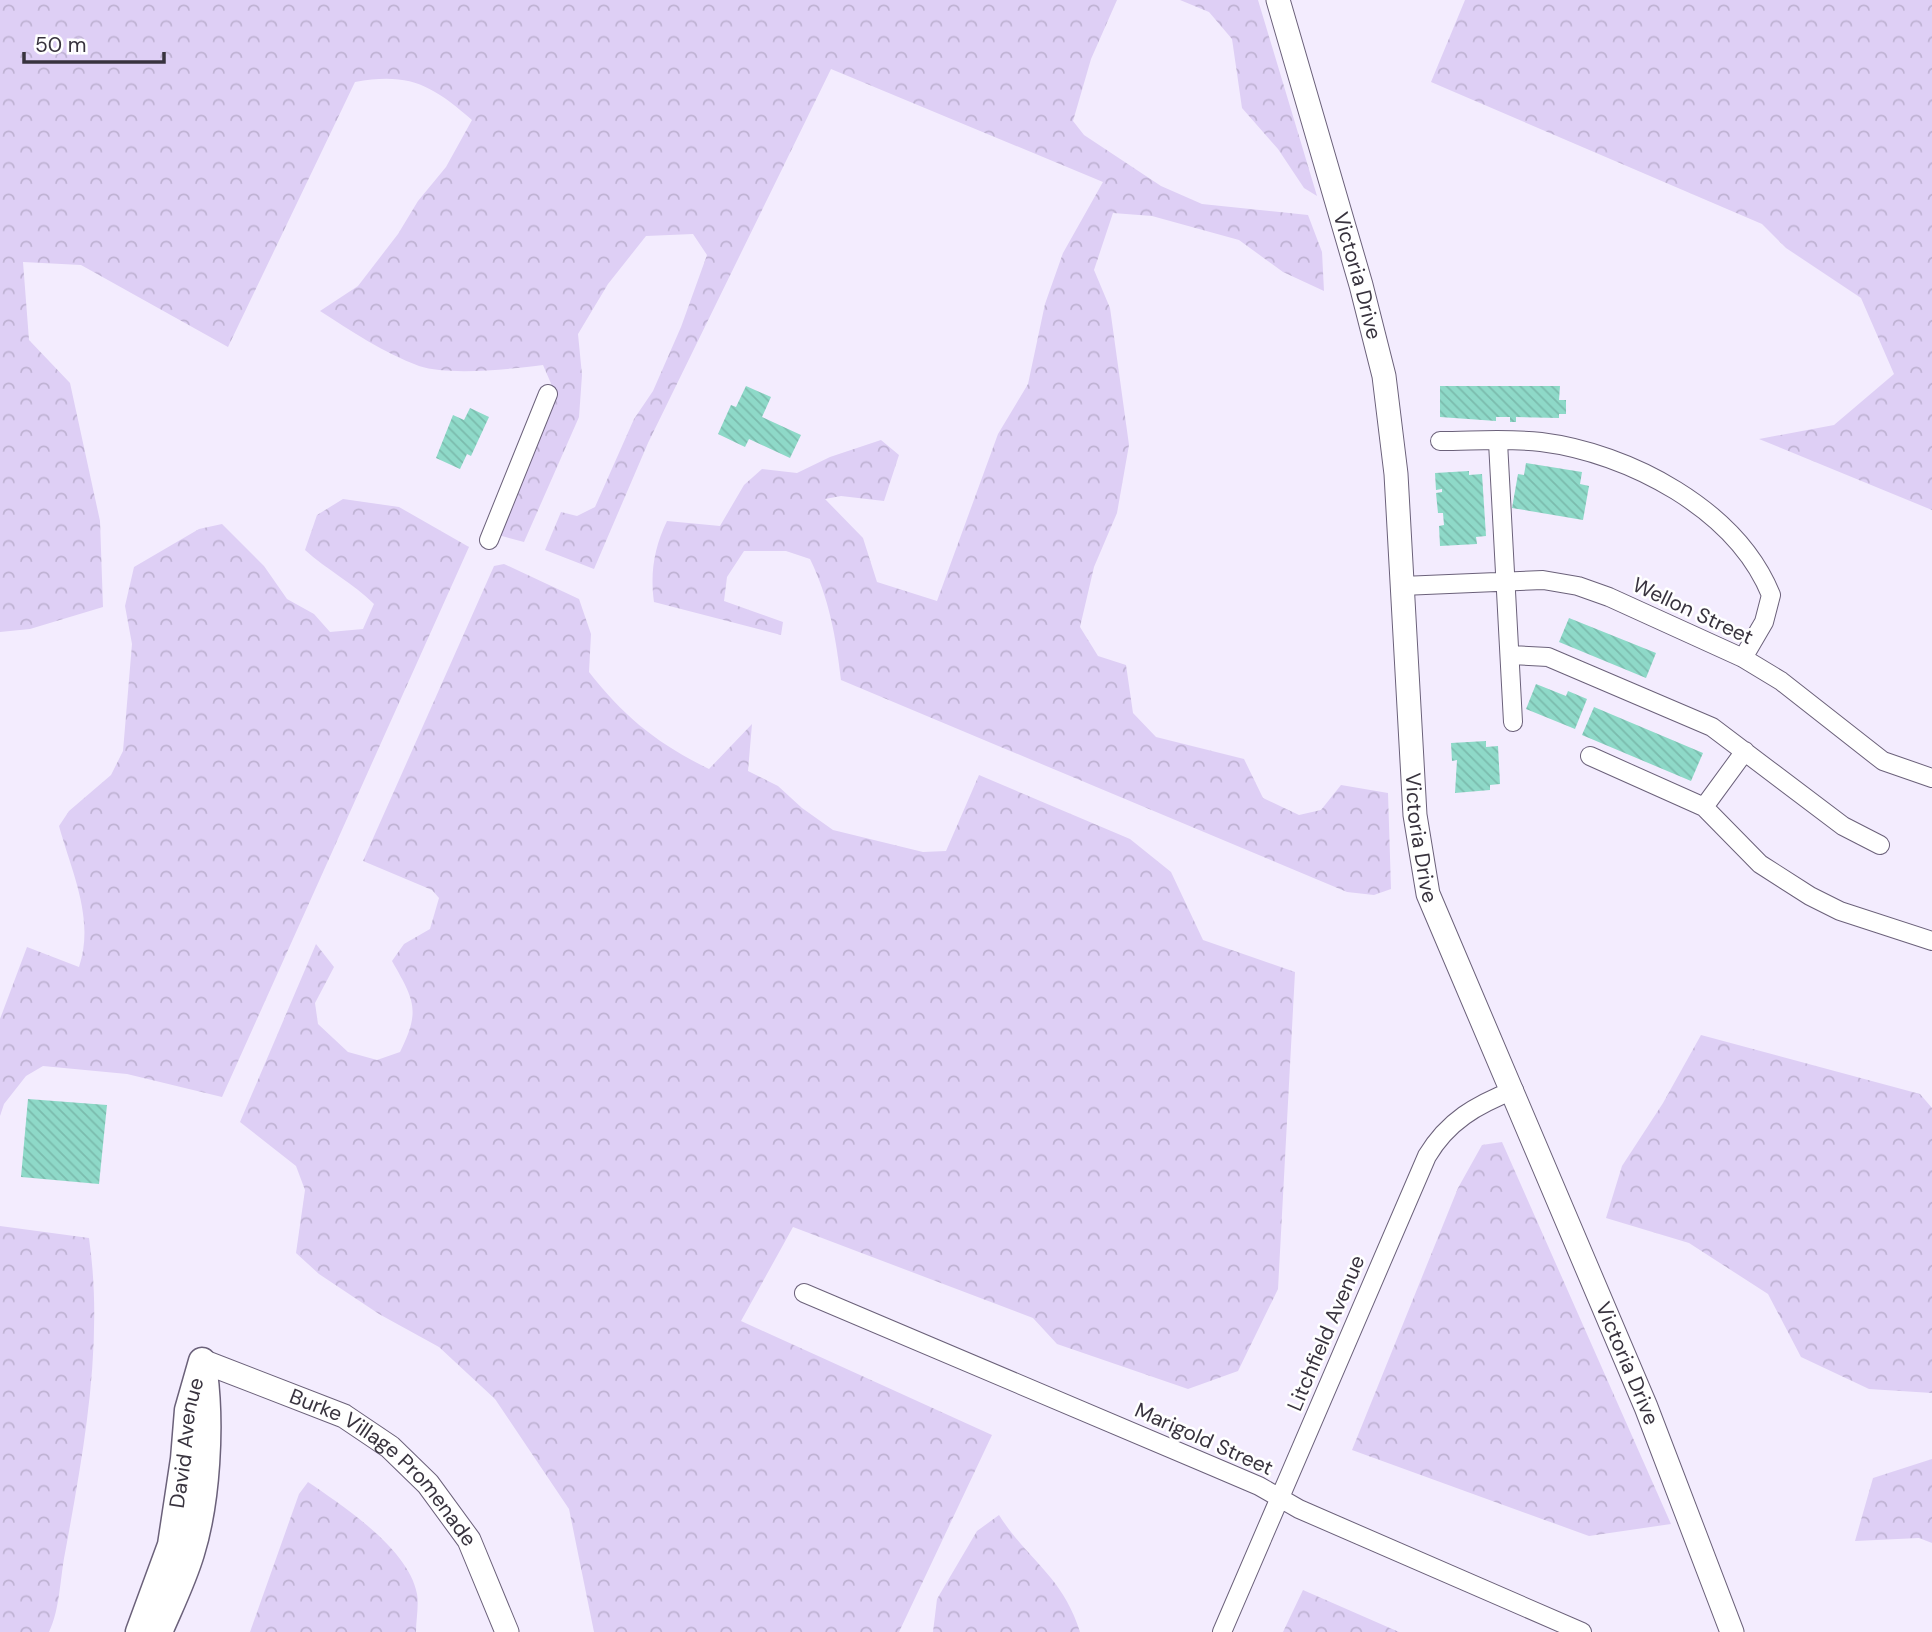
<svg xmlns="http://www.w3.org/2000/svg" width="1932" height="1632" viewBox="0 0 1932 1632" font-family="'DM Sans',sans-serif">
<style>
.forest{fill:url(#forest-crowns)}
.building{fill:url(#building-back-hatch)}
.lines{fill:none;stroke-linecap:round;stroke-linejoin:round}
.minor-casing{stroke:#6b617a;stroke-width:20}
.tertiary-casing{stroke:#6b617a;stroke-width:25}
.secondary-casing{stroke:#6b617a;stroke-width:29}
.minor{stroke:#fff;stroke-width:18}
.tertiary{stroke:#fff;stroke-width:23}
.secondary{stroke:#fff;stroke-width:26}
.labels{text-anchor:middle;stroke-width:5;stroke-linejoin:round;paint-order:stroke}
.street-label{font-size:21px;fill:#38333e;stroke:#fff}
</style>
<defs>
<pattern id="forest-crowns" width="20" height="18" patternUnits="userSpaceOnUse" patternTransform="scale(1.75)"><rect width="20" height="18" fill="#decff5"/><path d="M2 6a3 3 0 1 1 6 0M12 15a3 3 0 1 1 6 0" fill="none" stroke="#bfb2d3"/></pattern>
<pattern id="building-back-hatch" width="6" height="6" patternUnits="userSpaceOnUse" patternTransform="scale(1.75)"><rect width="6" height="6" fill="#8ed9c8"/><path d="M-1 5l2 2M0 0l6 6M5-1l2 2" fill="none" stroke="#7bbbad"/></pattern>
</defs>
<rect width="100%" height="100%" fill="#f3ecfe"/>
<path class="forest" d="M 0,0 L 1117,0 L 1091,59 L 1073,121 L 1084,135 L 1161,186 L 1202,204 L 1308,215 L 1322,252 L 1324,291 L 1283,272 L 1239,240 L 1152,216 L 1113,213 L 1094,270 L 1110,308 L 1129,445 L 1117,513 L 1094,567 L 1080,627 L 1098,656 L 1126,665 L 1133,713 L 1156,737 L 1244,759 L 1263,798 L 1299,815 L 1321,810 L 1341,785 L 1388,793 L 1391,889 L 1374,895 L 1347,892 L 841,680 C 836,637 829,598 810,559 L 786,551 L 744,551 L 727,577 L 724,601 L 783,622 L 781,635 L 654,602 C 650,573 654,548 667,521 L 720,526 L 744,485 L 762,469 L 797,473 L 830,457 L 881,440 L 899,455 L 884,501 L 841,496 L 825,499 L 863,538 L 877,582 L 937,601 L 998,434 L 1028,384 L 1045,304 L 1063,253 L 1103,182 L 831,69 L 648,443 L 594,569 L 545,550 L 561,512 L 577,516 L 595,507 L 634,419 L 653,391 L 681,327 L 707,255 L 693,234 L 646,236 L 608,284 L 578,334 L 582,375 L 579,417 L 524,542 L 491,533 L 556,395 L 543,365 C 511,369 450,376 419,366 C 384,353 351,331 320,311 L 358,286 L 398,234 L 418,201 L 446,167 L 472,120 C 432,85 409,72 355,82 L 228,347 L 81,265 L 23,262 L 29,340 L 70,383 L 100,521 L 103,607 L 30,629 L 0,632 Z
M 1180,0 L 1258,0 L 1317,196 L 1304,188 L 1278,149 L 1242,108 L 1232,39 L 1209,12 Z
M 1465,0 L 1932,0 L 1932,510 L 1759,439 L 1834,425 L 1894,374 L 1861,298 L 1786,248 L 1762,224 L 1431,82 Z
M 343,499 L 399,507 L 469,547 L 222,1097 L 127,1074 L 43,1066 L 26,1076 L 4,1104 L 0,1116 L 0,1019 L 27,947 L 79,967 C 95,919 72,873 59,826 L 69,811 L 111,775 L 123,751 L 132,644 L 125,606 L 134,567 L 199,529 L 222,524 L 264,566 L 287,599 L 314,614 L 330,632 L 363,629 L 374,604 C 353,583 327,570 305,550 L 317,515 Z
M 504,564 L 579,599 L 591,634 L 589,672 C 624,717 658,744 709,769 L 752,724 L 748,771 L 778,786 L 802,808 L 833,830 L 923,852 L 946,851 L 979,775 L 1130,839 L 1171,872 L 1203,940 L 1295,972 L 1278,1289 L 1238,1371 L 1188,1389 L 1057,1344 L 1033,1318 L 793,1227 L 741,1321 L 992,1435 L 899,1632 L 594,1632 L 569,1509 L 495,1399 L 439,1347 L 379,1314 L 319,1274 L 296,1253 L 305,1190 L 296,1166 L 240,1122 L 316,944 L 334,967 L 315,1003 L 318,1024 L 348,1052 L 377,1060 L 400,1052 C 421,1010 414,1000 392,961 L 404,944 L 430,929 L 439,898 L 432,890 L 363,861 L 494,566 Z
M 1701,1035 L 1920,1094 L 1932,1108 L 1932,1393 L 1869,1389 L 1801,1357 L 1768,1294 L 1689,1243 L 1606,1218 L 1622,1166 L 1663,1103 Z
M 1502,1142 L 1671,1524 L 1589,1536 L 1352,1450 L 1458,1188 L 1482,1145 Z
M 0,1226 L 89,1238 C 104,1342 84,1450 65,1553 C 60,1578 60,1609 49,1632 L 0,1632 Z
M 1932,1459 L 1932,1543 L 1919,1538 L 1855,1541 L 1873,1478 Z
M 308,1482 C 343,1506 409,1549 417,1594 C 419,1605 416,1620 416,1632 L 250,1632 L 299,1494 Z
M 999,1515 C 1029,1562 1062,1575 1080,1632 L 933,1632 L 937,1599 L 977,1531 Z
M 1303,1590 L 1399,1632 L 1283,1632 Z"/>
<path class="building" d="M 746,386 L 771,397 L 762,417 L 801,435 L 790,458 L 749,439 L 745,447 L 718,434 L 731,405 L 736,407 Z
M 1440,386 L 1560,386 L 1559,400 L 1566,400 L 1566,414 L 1559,414 L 1559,418 L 1516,417 L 1516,422 L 1510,422 L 1510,417 L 1496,417 L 1496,421 L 1440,417 Z
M 470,408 L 489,417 L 471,456 L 467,454 L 460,469 L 436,458 L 453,415 L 464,420 Z
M 1526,463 L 1582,472 L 1580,484 L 1589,486 L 1583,520 L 1512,508 L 1518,474 L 1524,475 Z
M 1469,471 L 1469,475 L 1482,474 L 1486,536 L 1476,537 L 1477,544 L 1440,546 L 1439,526 L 1444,525 L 1443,513 L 1438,513 L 1436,493 L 1442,492 L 1442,489 L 1436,490 L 1435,473 Z
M 1569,618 L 1656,653 L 1646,678 L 1559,642 Z
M 1536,684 L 1566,696 L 1568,691 L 1587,699 L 1575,729 L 1526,709 Z
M 1594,707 L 1703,753 L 1691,781 L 1582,735 Z
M 1486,741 L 1486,747 L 1498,746 L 1500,784 L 1490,785 L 1490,790 L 1455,793 L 1457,760 L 1452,761 L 1451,743 Z
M 28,1099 L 107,1105 L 99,1184 L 21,1177 Z"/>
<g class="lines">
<g class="minor-casing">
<path id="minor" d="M 1440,441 C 1473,441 1508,438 1541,442 C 1629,453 1736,509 1771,595 L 1764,622 L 1743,658
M 1498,442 L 1513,722
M 489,540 L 548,394
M 1402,586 L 1543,580 L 1578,586 L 1609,597 L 1743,658 L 1781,681 L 1883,761 L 1932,778
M 1511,655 L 1548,657 L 1712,727 L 1843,826 L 1880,845
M 1590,756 L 1704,807 L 1760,864 L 1810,896 L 1840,911 L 1932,941
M 1704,807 L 1745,751
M 804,1293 L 1205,1463 L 1259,1486 L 1299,1509 L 1582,1632
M 1222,1632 L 1427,1156 C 1448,1121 1476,1105 1514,1090"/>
</g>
<g class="tertiary-casing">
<g id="tertiary">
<path id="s1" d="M 1278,0 L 1361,285 L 1384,376 L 1396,474 L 1415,815 L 1428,894 L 1646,1407 L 1732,1632"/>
<path id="s2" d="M 202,1361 L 344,1416 L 390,1447 L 428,1484 L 469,1540 L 507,1632"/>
</g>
</g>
<g class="secondary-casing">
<g id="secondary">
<path id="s3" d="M 139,1632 L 171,1545 L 184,1459 L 188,1410 L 202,1361"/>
<path d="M 159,1632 C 170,1606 183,1580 191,1553 C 207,1501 211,1426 204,1372"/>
</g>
</g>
<use href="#minor" class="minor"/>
<use href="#tertiary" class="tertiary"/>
<use href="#secondary" class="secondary"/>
</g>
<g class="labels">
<g class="street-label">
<text dy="7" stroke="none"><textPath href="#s1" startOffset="287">Victoria Drive</textPath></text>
<text transform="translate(1693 611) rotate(25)" y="7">Wellon Street</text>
<text dy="7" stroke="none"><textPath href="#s1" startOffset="854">Victoria Drive</textPath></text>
<text transform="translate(1326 1333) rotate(-67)" y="7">Litchfield Avenue</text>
<text dy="7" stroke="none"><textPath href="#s1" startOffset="1421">Victoria Drive</textPath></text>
<text transform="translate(1204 1439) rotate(24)" y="7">Marigold Street</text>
<text dy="7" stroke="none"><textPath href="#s3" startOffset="196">David Avenue</textPath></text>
<text dy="7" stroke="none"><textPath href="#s2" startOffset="215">Burke Village Promenade</textPath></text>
</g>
</g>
<path d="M24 52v10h140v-10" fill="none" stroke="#38333e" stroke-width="3.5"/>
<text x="35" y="52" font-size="21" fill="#38333e" stroke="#ffffff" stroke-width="5" paint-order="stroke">50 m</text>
</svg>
